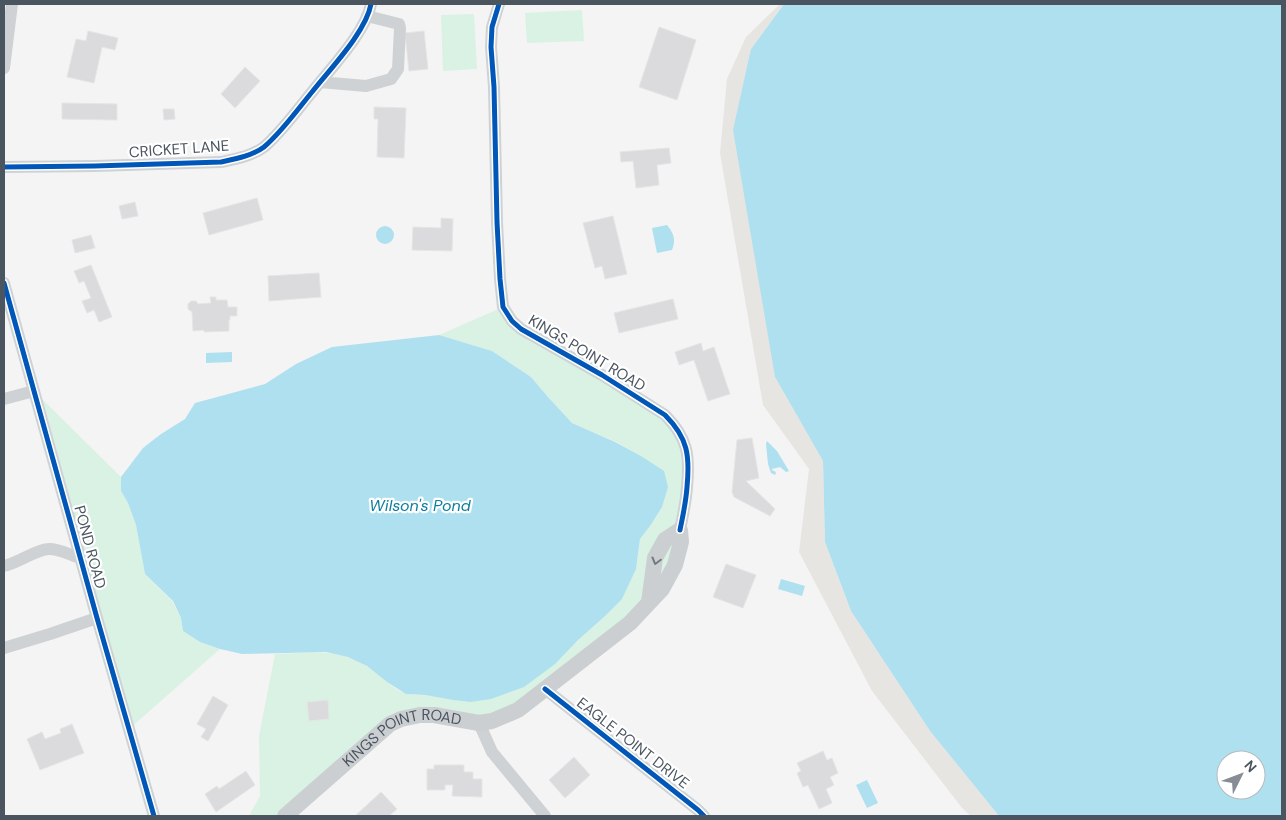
<svg xmlns="http://www.w3.org/2000/svg" width="1286" height="820" viewBox="0 0 1286 820" font-family="'DM Sans',sans-serif">
<style>
.green{fill:#d9f2e4}
.sand{fill:#e7e5e1}
.water{fill:#afe0ef;fill-rule:evenodd}
.building{fill:#dbdbdd;stroke:#e5e5e6}
.lines{fill:none;stroke-linecap:round;stroke-linejoin:round}
.minor{stroke:#cfd2d4;stroke-width:12}
.major{stroke:#cbcfd1;stroke-width:16}
.cycleway-casing{stroke:#fff;stroke-width:8}
.cycleway{stroke:#0057b8;stroke-width:5}
.oneway{stroke:#717a82}
.labels{text-anchor:middle;stroke-width:4.5;stroke-linejoin:round;paint-order:stroke}
.street-label{font-size:15px;fill:#4a5560;stroke:#fff}
.water-label{font-size:16px;font-style:italic;fill:#0d7ea0;stroke:#fff}
</style>
<rect width="100%" height="100%" fill="#f4f4f4"/>
<path class="green" d="M 582,10 L 584,41 L 527,43 L 525,13 Z
M 474,14 L 477,69 L 443,71 L 441,15 Z
M 503,307 L 512,321 L 665,415 L 683,440 L 685,510 L 662,589 L 492,721 L 401,719 L 285,816 L 249,816 L 260,796 L 259,736 L 275,654 C 308,653 339,647 368,667 C 380,675 391,688 405,693 C 412,696 421,694 428,695 C 442,697 455,701 470,702 L 578,640 L 604,617 L 636,569 L 640,539 L 650,526 L 641,456 L 616,442 L 572,423 L 548,397 L 531,377 L 492,351 L 439,335 Z
M 34,391 L 121,477 L 121,491 L 128,503 L 136,525 L 145,574 L 172,601 L 181,618 L 183,631 L 200,642 L 220,649 L 129,729 Z"/>
<path class="sand" d="M 780,4 L 784,4 L 751,49 L 775,377 L 823,461 L 825,542 L 851,611 L 930,731 L 999,816 L 971,816 L 962,808 L 872,691 L 799,552 L 809,469 L 763,405 L 720,153 L 727,79 L 746,37 Z"/>
<path class="water" d="M 784,4 L 1282,4 L 1282,816 L 999,816 L 930,731 L 851,611 L 825,542 L 823,461 L 775,377 L 733,130 L 751,49 ZM 1226,760 L 1256,760 L 1256,790 L 1226,790 Z
M 667,225 C 674,233 676,240 672,250 L 657,253 L 652,228 Z
M376 235a9 9 0 1 1 18 0a9 9 0 1 1-18 0Z
M 439,335 L 492,351 L 531,377 L 548,397 L 572,423 L 615,442 L 641,456 L 664,471 L 668,487 L 662,507 L 650,526 L 640,539 L 636,569 L 622,599 L 604,617 L 578,640 L 555,664 L 524,687 L 491,699 L 470,702 L 453,700 L 426,695 L 406,694 L 387,682 L 367,666 L 348,657 L 326,652 L 242,654 L 220,649 L 200,642 L 183,631 L 181,618 L 173,601 L 145,574 L 136,525 L 128,503 L 121,491 L 121,477 L 143,448 L 161,434 L 185,419 L 195,403 L 265,384 L 296,364 L 332,347 Z
M 232,352 L 232,362 L 206,363 L 206,353 Z
M 767,441 L 777,451 L 789,471 L 786,472 L 780,467 L 772,469 L 772,470 L 776,472 L 775,475 L 771,473 L 768,464 L 766,444 Z
M 781,579 L 805,586 L 802,596 L 778,589 Z
M 867,780 L 878,803 L 867,808 L 856,785 Z"/>
<path class="building" d="M 659,27 L 696,40 L 677,100 L 639,87 Z
M 88,31 L 118,38 L 115,50 L 102,47 L 94,83 L 67,77 L 76,39 L 86,41 Z
M 424,31 L 428,69 L 409,71 L 405,33 Z
M 245,67 L 260,81 L 235,108 L 221,94 Z
M 62,103 L 117,104 L 117,120 L 62,119 Z
M 374,107 L 406,108 L 404,158 L 377,157 L 378,119 L 374,119 Z
M 163,109 L 174,109 L 175,119 L 164,120 Z
M 669,148 L 671,163 L 657,165 L 659,185 L 636,188 L 633,161 L 621,162 L 620,152 Z
M 257,198 L 263,220 L 209,235 L 203,213 Z
M 135,202 L 138,216 L 122,219 L 119,206 Z
M 613,216 L 627,274 L 605,279 L 602,266 L 595,268 L 583,223 Z
M 441,218 L 453,219 L 452,251 L 412,250 L 413,227 L 441,228 Z
M 91,235 L 95,248 L 75,253 L 72,240 Z
M 91,265 L 112,317 L 99,322 L 94,310 L 87,313 L 82,301 L 91,298 L 84,281 L 79,283 L 74,271 Z
M 319,273 L 321,297 L 269,301 L 268,276 Z
M 210,297 L 216,297 L 216,300 L 227,300 L 228,307 L 237,307 L 237,316 L 230,316 L 230,320 L 229,320 L 229,331 L 204,332 L 204,330 L 193,331 L 192,312 L 188,309 L 188,304 L 191,301 L 196,301 L 198,304 L 211,303 Z
M 673,299 L 678,319 L 619,333 L 614,313 Z
M 701,343 L 703,351 L 714,347 L 730,394 L 708,401 L 694,360 L 679,365 L 675,352 Z
M 752,438 L 759,478 L 746,481 L 775,509 L 770,516 L 734,497 L 732,492 L 737,440 Z
M 726,564 L 756,575 L 743,608 L 713,597 Z
M 213,696 L 228,705 L 208,741 L 201,737 L 206,729 L 197,724 Z
M 328,700 L 329,719 L 309,721 L 307,702 Z
M 72,724 L 84,753 L 40,770 L 27,739 L 42,732 L 45,739 L 61,733 L 60,729 Z
M 823,751 L 827,760 L 832,758 L 838,773 L 830,777 L 834,785 L 826,789 L 832,803 L 819,809 L 808,785 L 803,787 L 797,773 L 801,771 L 797,763 Z
M 574,757 L 590,775 L 565,798 L 549,780 Z
M 434,765 L 464,765 L 464,772 L 473,772 L 473,779 L 482,779 L 482,797 L 452,796 L 453,785 L 445,785 L 445,790 L 427,790 L 427,769 L 434,769 Z
M 246,771 L 255,785 L 216,812 L 205,794 L 217,786 L 219,789 Z
M 381,792 L 397,809 L 389,816 L 355,816 Z"/>
<g class="lines">
<path class="minor" d="M 499,4 L 492,27 L 491,47 L 494,87 L 497,222 L 500,279 L 503,307 L 512,321 L 521,329 L 602,375 L 665,415 C 688,438 690,456 687,487 C 686,502 683,515 680,530
M 4,68 L 12,4
M 320,82 L 366,86 L 391,79 L 398,69 L 400,28 L 399,24 L 367,16
M 4,167 L 95,166 L 221,162 C 235,159 252,156 264,147 C 281,133 298,109 312,92 C 330,69 366,32 371,4
M 4,283 L 97,618 L 154,816
M 4,399 L 34,391
M 4,566 C 18,563 37,549 49,549 C 60,549 70,555 80,558
M 4,648 L 50,634 L 97,618
M 545,689 L 698,810 L 704,816
M 479,723 L 492,752 L 545,816"/>
<path class="major" id="s1" d="M 285,816 L 390,724 L 401,719 L 420,715 L 434,715 L 479,723 L 492,721 L 518,710 L 630,623 L 662,589 L 675,565 L 681,542 L 680,530 L 665,540 L 655,558 L 649,602"/>
<g class="cycleway-casing">
<path id="cycleway" d="M 499,4 L 492,27 L 491,47 L 494,87 L 497,222 L 500,279 L 503,307 L 512,321 L 521,329 L 602,375 L 665,415 C 688,438 690,456 687,487 C 686,502 683,515 680,530
M 4,167 L 95,166 L 221,162 C 235,159 252,156 264,147 C 281,133 298,109 312,92 C 330,69 366,32 371,4
M 4,283 L 97,618 L 154,816
M 545,689 L 698,810 L 704,816"/>
</g>
<use href="#cycleway" class="cycleway"/>
</g>
<defs><path id="oneway-chevron" d="M-2-3.5L2.5 0L-2 3.5" fill="none" stroke-width="1.6" stroke-linecap="round" stroke-linejoin="round" transform="scale(1.25)"/></defs>
<use class="oneway" href="#oneway-chevron" transform="translate(656 561) rotate(105)"/>
<g class="labels">
<g class="street-label">
<text transform="translate(179 149) rotate(-4)" y="5">CRICKET LANE</text>
<text transform="translate(587 353) rotate(31)" y="5">KINGS POINT ROAD</text>
<text transform="translate(90 547) rotate(75)" y="5">POND ROAD</text>
<text transform="translate(633 743) rotate(38)" y="5">EAGLE POINT DRIVE</text>
<text dy="5" stroke="none"><textPath href="#s1" startOffset="146">KINGS POINT ROAD</textPath></text>
</g>
<g class="water-label">
<text x="420" y="511">Wilson's Pond</text>
</g>
</g>
<rect width="1286" height="820" fill="none" stroke="#4a5560" stroke-width="10"/>
<g transform="translate(1241 775) rotate(48)"><circle r="24" fill="#ffffff" stroke="#b7bbbf"/>
<path d="M0-4L9 19L0 12L-9 19Z" fill="#868d94"/>
<text y="-8" font-size="14" font-weight="bold" text-anchor="middle" fill="#4a5560">N</text>
</g>
</svg>
